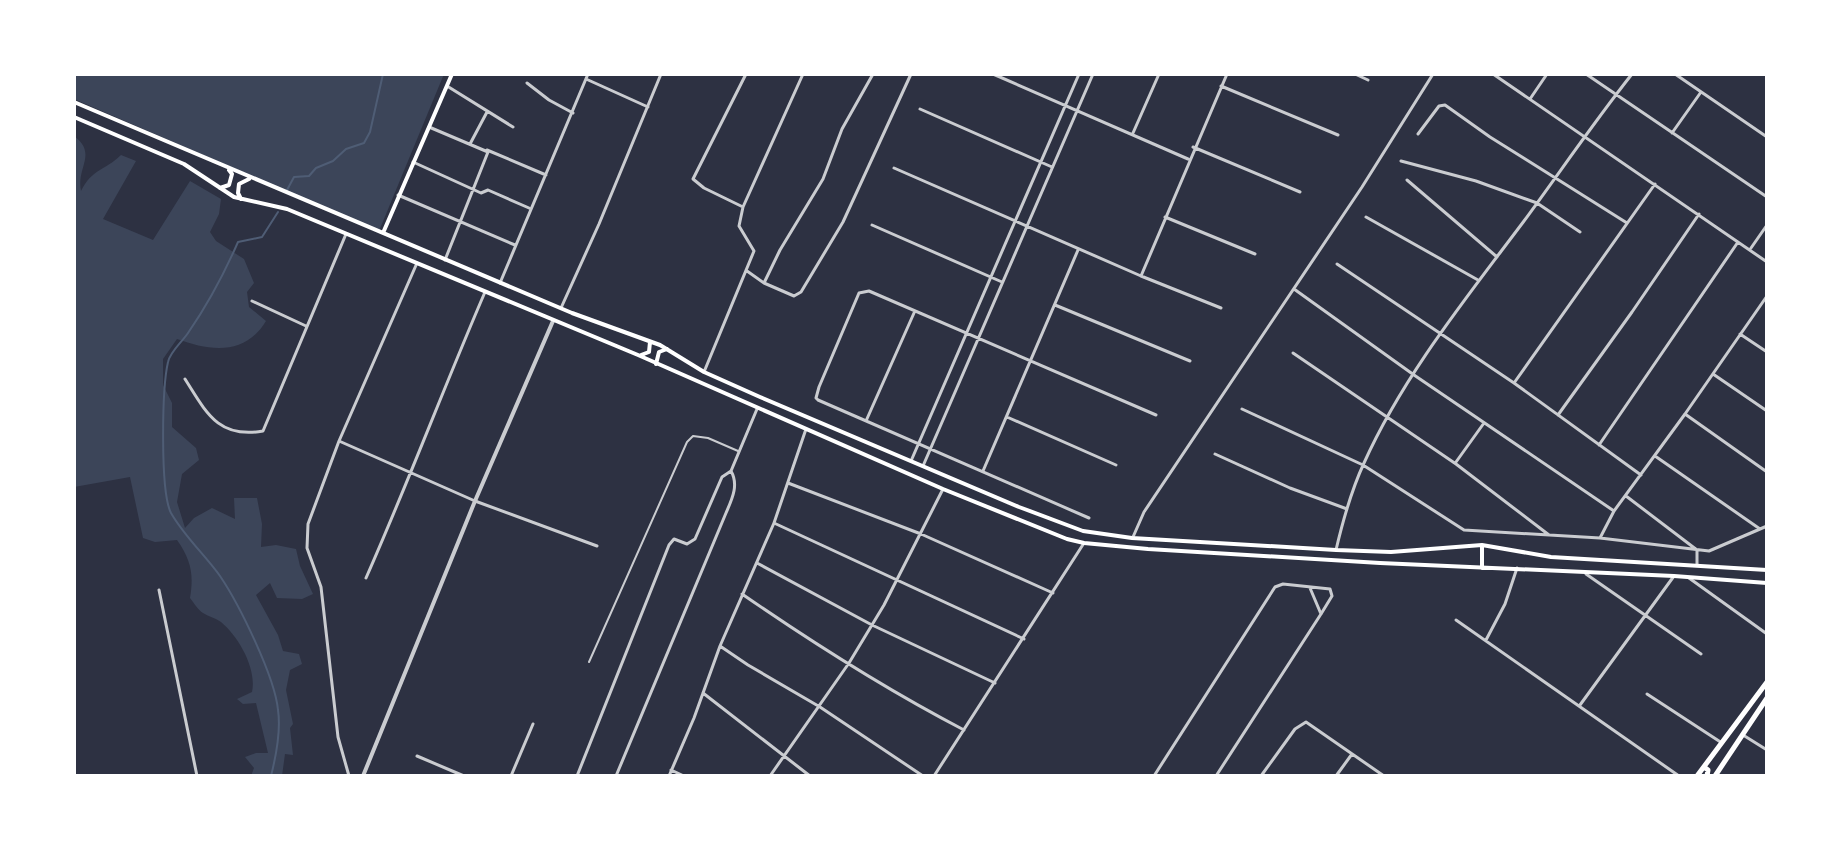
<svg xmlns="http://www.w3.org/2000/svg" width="1841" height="850" viewBox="0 0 1841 850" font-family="Poppins,sans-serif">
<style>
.green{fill:#3c4559}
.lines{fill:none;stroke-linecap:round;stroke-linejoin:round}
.stream{stroke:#4f5d75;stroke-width:2}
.service{stroke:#caccd0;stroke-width:2}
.minor{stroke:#caccd0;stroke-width:3}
.tertiary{stroke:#caccd0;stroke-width:4}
.secondary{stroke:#fff;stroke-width:4}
.primary{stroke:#fff;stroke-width:5}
</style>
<rect width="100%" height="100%" fill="#2d3142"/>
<path class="green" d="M 74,74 L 444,74 L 379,231 L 74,99 Z
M 74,136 C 98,154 76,167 81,191 C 93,168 103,172 121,155 L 136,161 L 103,219 L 153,240 L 190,181 L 221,199 L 219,214 L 210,232 L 216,241 L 244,259 L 254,283 L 247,292 L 249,307 L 266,321 C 245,356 210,351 177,339 L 163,359 L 163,385 L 172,403 L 172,427 L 196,448 L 199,460 L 182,474 L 177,502 L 185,528 L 194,518 L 212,508 L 235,519 L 234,498 L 257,498 L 262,524 L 261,547 L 276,545 L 296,549 L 300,566 L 313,594 L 302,599 L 277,598 L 270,583 L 256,595 L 278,635 L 283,651 L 299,654 L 302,664 L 290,670 L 286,690 L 293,724 L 290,728 L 293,755 L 285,754 L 282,776 L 251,776 L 254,768 L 245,757 L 256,753 L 268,753 L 256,703 L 243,704 L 237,699 L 252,692 C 257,669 239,637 221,622 C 216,618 209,617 203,613 C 198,610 194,603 190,598 C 194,574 191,560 177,540 L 155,542 L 143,538 L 130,477 L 74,487 Z"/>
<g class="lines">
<path class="stream" d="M 287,190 L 294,177 L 309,176 L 316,168 L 333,161 L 346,149 L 364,143 L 370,132 L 383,74
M 271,776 C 276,756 281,730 278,710 C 275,677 239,604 220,576 C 205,555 184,536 171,513 C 160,492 162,388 168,362 C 170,352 182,342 188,333 C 208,304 224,274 238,242 L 262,237 L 278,212"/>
<path class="service" d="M 589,662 L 687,442 L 693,436 L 708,438 L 738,451"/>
<path class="minor" d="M 993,74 L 1188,159
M 1355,74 L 1368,80
M 1493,74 L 1767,262
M 1586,74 L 1767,197
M 1675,74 L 1767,137
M 1765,74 L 1767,75
M 586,79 L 648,107
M 527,83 L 549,100 L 573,113
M 447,86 L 513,127
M 1221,86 L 1338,135
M 1530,99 L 1547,74
M 920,109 L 1052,167
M 429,127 L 488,152 L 445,260
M 1133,133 L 1159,74
M 1672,133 L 1701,92
M 1418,134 L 1439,106 L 1445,105 L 1490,137 L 1627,223
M 470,144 L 487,112
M 1193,147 L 1300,192
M 487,150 L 546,175
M 1401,161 L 1476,181 L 1537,203 L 1580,232
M 413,162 L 481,193 L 488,190 L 529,208
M 894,168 L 1141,276 L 1221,308
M 1407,180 L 1497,257
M 398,195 L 515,245
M 743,207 L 704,188 L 693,179 L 746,74
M 1165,217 L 1255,254
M 1366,217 L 1478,280
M 872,225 L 1002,282
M 1751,248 L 1767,225
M 1337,264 L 1514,383 L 1641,475
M 747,271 L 764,283 L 794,296 L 801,292 L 843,222 L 911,74
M 1141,276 L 1227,74
M 500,283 L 588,74
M 764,283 L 780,250 L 823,179 L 842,129 L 873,74
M 1294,289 L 1414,375 L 1614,511
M 252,301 L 306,326
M 1055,305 L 1190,361
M 561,308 L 599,224 L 661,74
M 1740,334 L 1767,352
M 1293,353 L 1456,464 L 1549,535
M 704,372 L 754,251 L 739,226 L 743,207 L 803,74
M 1713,374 L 1767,411
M 185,379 C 206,412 218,439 263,431 L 346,234
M 1514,383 L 1655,184
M 1242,409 L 1363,465 L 1464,530 L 1600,538 L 1709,551 L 1767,526
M 1685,414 L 1767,472
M 1558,415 L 1632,312 L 1699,214
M 1007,417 L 1116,465
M 866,421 L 914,313
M 339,441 L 475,501 L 597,546
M 1599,445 L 1738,242
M 1215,454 L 1290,488 L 1347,509
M 1655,456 L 1760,529
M 911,461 L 1079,74
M 1456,462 L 1484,423
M 923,466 L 1093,74
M 983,471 L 1078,250
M 788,483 L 921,534 L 1053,593
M 1626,496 L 1697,550 L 1697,565
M 1089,518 L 818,400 L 816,398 L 819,387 L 859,293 L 869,291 L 1156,415
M 774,523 L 1024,639
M 1133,537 L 1144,512 L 1362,187 L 1433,74
M 1600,538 L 1614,511 L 1685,414 L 1767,296
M 1336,550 C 1343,520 1351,491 1364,463 C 1403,376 1467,297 1524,221 C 1560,172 1594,122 1632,74
M 757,563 L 872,625 L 995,683
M 1586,574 L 1701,654
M 366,578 C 408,483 444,387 485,292
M 1689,578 L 1767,634
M 1310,588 L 1321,614
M 159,590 L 197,776
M 742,594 C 813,643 887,690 964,730
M 1456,620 L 1679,776
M 1486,640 L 1505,604 L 1517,568
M 720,646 L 748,665 L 820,707 L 923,776
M 703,693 L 810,776
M 1647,694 L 1722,743
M 1580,705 L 1674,576
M 1743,735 L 1767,750
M 417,756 L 464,776
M 671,770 L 684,776
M 349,776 L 338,737 L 321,587 L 307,548 L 308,524 L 339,441 L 417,263
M 511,776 L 533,724
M 577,776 L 669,545 L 674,539 L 687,544 L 695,539 L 722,477 L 731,471
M 616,776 L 726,513 C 732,499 739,485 731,471 L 757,409
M 669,776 L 694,718 L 720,646 L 774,523 L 806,429
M 770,776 L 849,663 L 884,605 L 943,489
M 934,776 L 1084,543
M 1154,776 L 1275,587 L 1283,584 L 1330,589 L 1332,596 L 1321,614 L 1216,776
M 1261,776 L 1295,729 L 1306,722 L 1384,776
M 1336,776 L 1352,754"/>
<path class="tertiary" d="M 363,776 L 475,501 L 553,321"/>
<path class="secondary" d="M 74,102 L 572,313 L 660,345 L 704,372 L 760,397 L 1019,507 L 1083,531 L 1132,538 L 1336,550 L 1391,552 L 1482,545 L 1551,557 L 1767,570
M 74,117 L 184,164 L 234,197 L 287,209 L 638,355 L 943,489 L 1067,539 L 1084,543 L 1148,549 L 1380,563 L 1674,576 L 1767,583
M 220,188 L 229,185 L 232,174 L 229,170
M 241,199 L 238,193 L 239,184 L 249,179
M 383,233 L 452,74
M 641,355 L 649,352 L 650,342
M 656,364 L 659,352 L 667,349
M 1482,568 L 1482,546"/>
<path class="primary" d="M 1704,767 L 1708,770 L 1707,776
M 1697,776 L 1767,682
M 1715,776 L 1767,698"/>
</g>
<rect width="1841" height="850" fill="none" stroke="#ffffff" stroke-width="152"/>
</svg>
